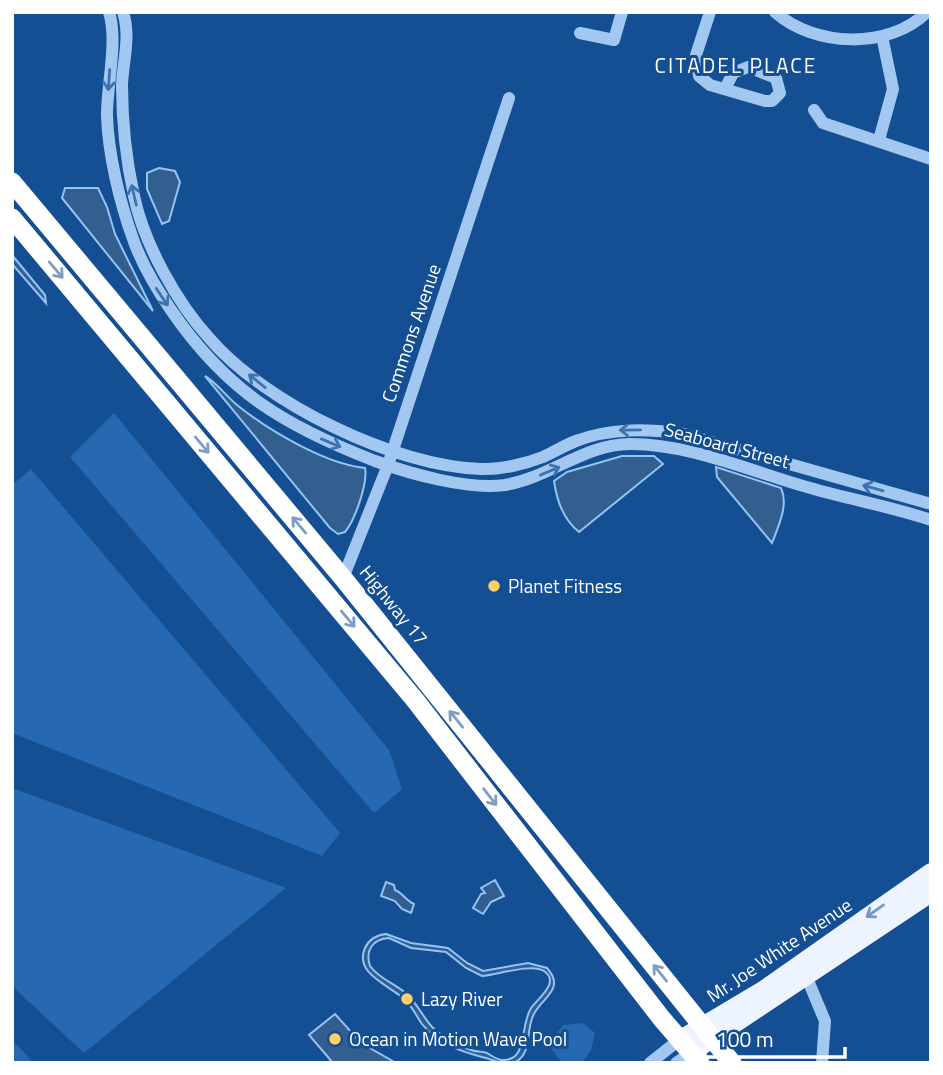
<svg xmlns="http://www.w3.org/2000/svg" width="943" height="1075" viewBox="0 0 943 1075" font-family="'Titillium Web',sans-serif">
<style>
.green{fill:#2668b2}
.water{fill:#335e90;stroke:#94c3f5;stroke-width:2;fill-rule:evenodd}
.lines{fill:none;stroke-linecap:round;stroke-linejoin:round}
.minor{stroke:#a2c8f2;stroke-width:12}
.major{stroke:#edf4ff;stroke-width:18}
.highway{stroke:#fff;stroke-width:19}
.oneway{stroke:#3f73b0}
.oneway2{stroke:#7e9ec4}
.oneway3{stroke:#7699c4}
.poi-dot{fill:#ffcf63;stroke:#144e93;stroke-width:2.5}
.labels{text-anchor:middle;stroke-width:6;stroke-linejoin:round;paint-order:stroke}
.street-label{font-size:19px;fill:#fff;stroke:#144e93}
.poi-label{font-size:19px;fill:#fff;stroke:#144e93;text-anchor:start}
.neighbourhood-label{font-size:21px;letter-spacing:2px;fill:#fff;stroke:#144e93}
</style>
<rect width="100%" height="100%" fill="#144e93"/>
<path class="green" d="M 114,413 L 389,750 L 402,789 L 374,813 L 70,457 Z
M 31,469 L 340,833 L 322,856 L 12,733 L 12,485 Z
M 12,788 L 286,888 L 84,1053 L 12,986 Z
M 583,1023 L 595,1033 L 591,1051 L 581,1063 L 563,1063 C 546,1045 548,1045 563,1025 Z
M 12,1040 L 34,1063 L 12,1063 Z"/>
<path class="water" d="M 159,168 L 175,171 L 180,182 L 169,221 L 162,224 L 147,189 L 147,173 Z
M 65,188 L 98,188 L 107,207 L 115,234 L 153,311 L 62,198 Z
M 12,255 L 45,295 L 46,303 L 12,264 Z
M 205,376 C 216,382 226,396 237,405 C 268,430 325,464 365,468 C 368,483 355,520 345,532 L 338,534 L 330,528 Z
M 622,456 L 654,456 L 663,464 L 579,532 C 563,519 557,501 554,481 L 567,472 Z
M 716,467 L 781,488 C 789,505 778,527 772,543 L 717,477 Z
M 495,880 L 504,896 L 491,902 L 483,914 L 473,908 L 481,894 L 485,893 L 481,888 Z
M 386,882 L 394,885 L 395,890 C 403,893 406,901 414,904 L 411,913 L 402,909 L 395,901 L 381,896 Z
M 386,934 L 411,943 L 448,948 L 467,963 L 483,971 L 528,963 L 547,968 C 565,988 544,997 535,1012 C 525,1027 533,1051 517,1061 C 505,1068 493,1059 482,1057 C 459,1051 437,1043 422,1024 C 417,1017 413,1008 407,1002 C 393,986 353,975 365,948 C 369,939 377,935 386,934 ZM 389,938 L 411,948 L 446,952 L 466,968 L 482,976 C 496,975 532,963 544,971 C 562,983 534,1001 530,1010 C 522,1025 525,1052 512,1058 C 502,1063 495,1058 487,1053 C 482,1051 476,1052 471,1050 C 458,1046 444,1038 434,1029 C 424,1019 418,1005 408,995 C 396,984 379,979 370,966 C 365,951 372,939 389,938 Z
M 335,1014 L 361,1043 L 396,1063 L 333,1063 L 309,1035 Z"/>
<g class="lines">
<path class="minor" d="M 109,12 C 118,42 107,83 107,115 C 108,154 120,203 133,239 C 142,265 156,288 171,310 C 227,392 285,426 375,461 C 411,474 467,490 505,485 C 549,478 585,444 630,444 C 693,444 754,473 814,489 C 853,500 892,507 931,520
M 123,12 C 131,37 123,60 122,85 C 122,123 126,159 134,196 C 144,244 177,303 210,339 C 265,403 396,467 481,469 C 500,470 525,464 543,457 C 554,452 565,445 576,441 C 610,428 645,429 680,433 L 931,504
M 710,12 L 696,55 L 699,76 L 710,85 L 765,101 L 772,101 L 780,93 L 776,78 L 748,67 L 733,73 L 725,89
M 775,12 C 814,47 889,50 927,12
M 580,33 L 614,40 L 622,12
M 814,110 L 823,123 L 931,159
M 879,140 L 893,89 L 882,36
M 343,578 L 388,465 L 509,98
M 806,969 L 807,978 L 825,1021 L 822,1063
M 650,1063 L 679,1040
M 676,1063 L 691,1053"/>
<path class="major" d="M 679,1040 L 763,990 L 931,872
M 691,1053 L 931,893"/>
<path class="highway" d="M 12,182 L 343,578 L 732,1063
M 12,218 L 415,700 L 662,1019 L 700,1063"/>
</g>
<defs><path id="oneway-shaft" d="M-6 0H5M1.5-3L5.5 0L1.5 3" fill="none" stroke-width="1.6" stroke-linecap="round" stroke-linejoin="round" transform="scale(1.75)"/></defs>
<g class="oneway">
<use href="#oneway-shaft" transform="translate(109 80) rotate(94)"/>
<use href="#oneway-shaft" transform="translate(134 195) rotate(-103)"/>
<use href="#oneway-shaft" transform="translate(162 297) rotate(56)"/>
<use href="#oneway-shaft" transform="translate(257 381) rotate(-141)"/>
<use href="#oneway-shaft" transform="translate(630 430) rotate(179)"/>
<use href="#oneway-shaft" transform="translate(331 443) rotate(23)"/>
<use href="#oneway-shaft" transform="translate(550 471) rotate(-23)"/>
<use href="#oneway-shaft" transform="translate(873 488) rotate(-164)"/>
</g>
<g class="oneway2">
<use href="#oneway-shaft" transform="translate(56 270) rotate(50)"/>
<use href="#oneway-shaft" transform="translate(202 445) rotate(50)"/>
<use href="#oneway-shaft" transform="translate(299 525) rotate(-130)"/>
<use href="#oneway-shaft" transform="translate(348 619) rotate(50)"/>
<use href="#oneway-shaft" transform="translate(456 719) rotate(-129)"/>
<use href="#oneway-shaft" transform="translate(490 797) rotate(52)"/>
<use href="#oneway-shaft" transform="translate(660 973) rotate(-129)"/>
</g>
<use class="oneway3" href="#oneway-shaft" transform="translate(875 911) rotate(145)"/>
<g class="poi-dot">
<circle cx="494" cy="586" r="7"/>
<circle cx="407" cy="999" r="7"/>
<circle cx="335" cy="1039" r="7"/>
</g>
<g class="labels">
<g class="street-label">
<text transform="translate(411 333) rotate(-71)" y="7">Commons Avenue</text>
<text transform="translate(727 445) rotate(15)" y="7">Seaboard Street</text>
<text transform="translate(394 605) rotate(51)" y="7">Highway 17</text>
<text transform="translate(779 950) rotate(-34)" y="7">Mr. Joe White Avenue</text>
</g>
<g class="poi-label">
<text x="508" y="593">Planet Fitness</text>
<text x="421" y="1006">Lazy River</text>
<text x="349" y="1046">Ocean in Motion Wave Pool</text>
</g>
<g class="neighbourhood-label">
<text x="736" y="73">CITADEL PLACE</text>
</g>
</g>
<rect width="943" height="1075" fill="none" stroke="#ffffff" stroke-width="28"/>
<path d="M705 1047v10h140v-10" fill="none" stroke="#ffffff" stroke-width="3.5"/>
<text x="716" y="1047" font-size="21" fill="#ffffff" stroke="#144e93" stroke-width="5" paint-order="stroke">100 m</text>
</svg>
